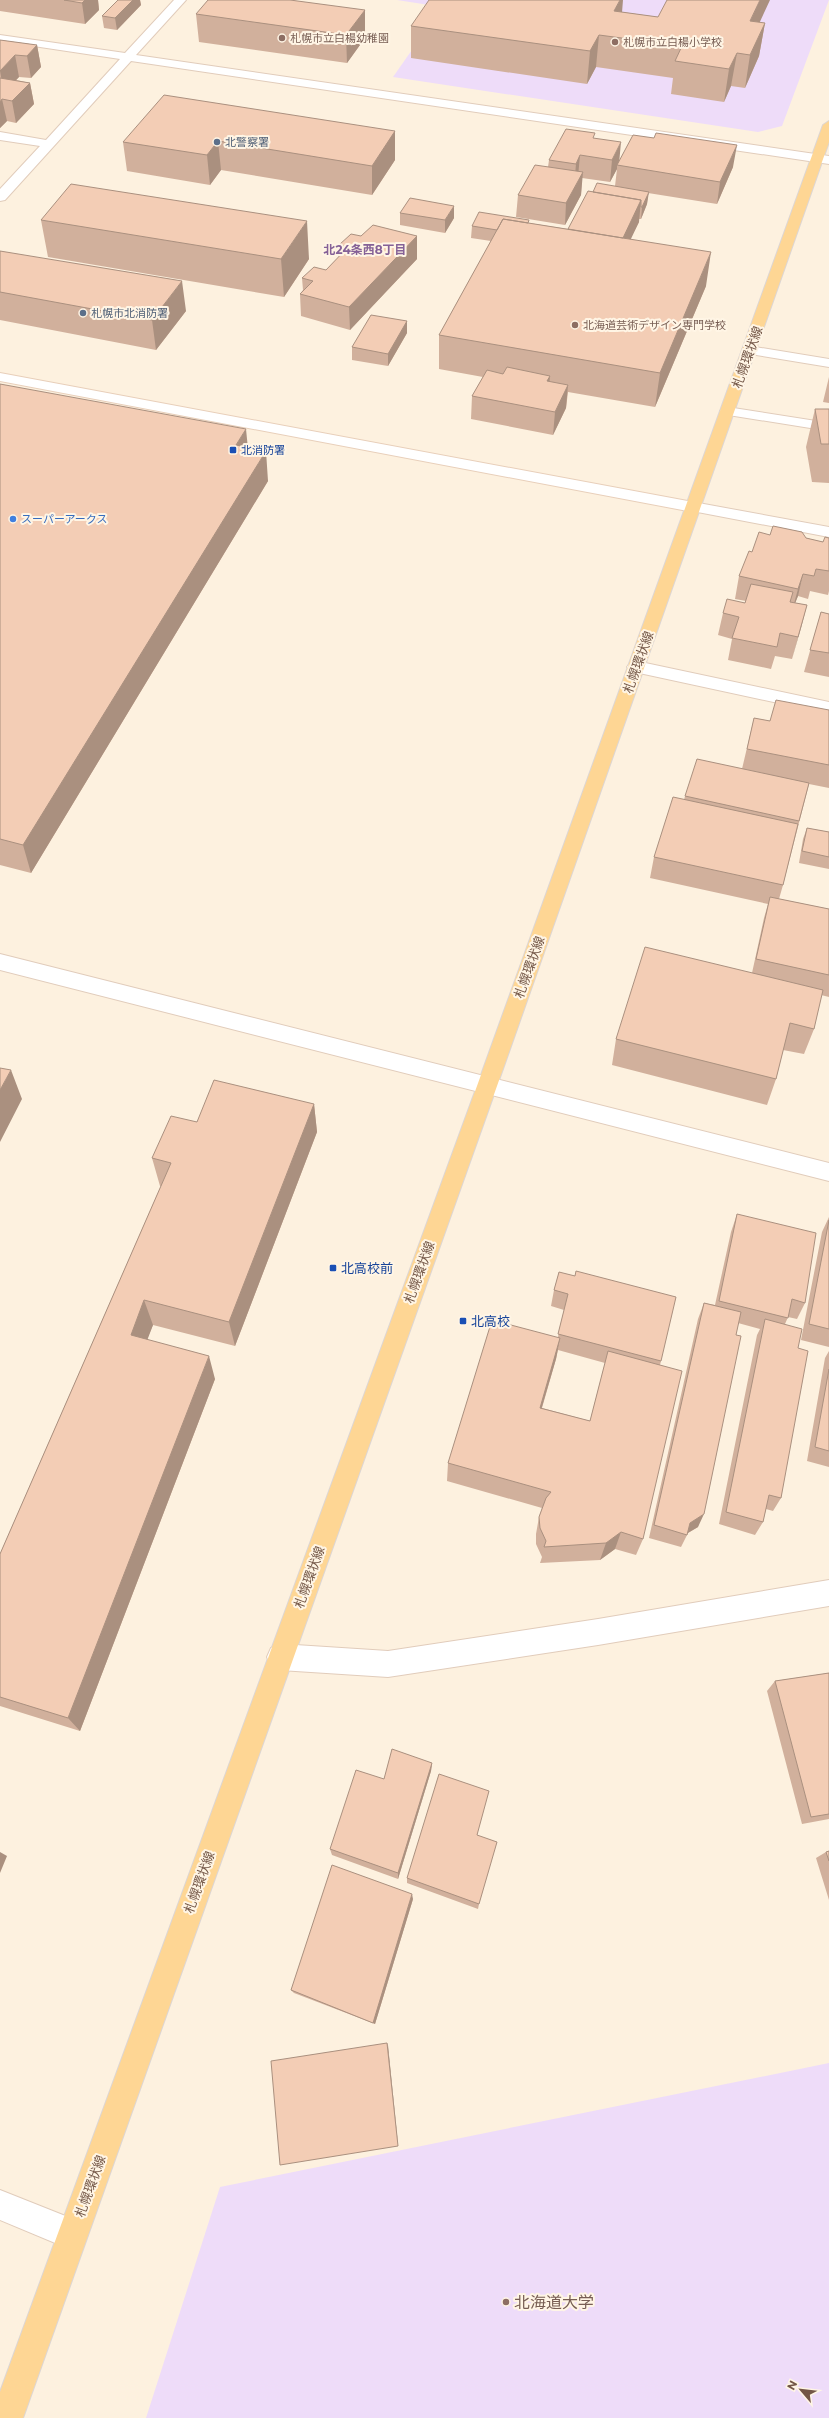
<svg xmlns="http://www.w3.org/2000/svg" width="829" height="2418" viewBox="0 0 829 2418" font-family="Montserrat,'Noto Sans JP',sans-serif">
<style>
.education{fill:#eedcf9}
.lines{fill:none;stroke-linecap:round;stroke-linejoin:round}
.lane-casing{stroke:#e1ccbb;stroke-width:2}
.street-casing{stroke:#e1ccbb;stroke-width:2}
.secondary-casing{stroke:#e8cfba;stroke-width:2}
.primary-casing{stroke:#ddd6d3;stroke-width:2}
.lane{fill:#fff;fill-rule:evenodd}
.street{fill:#fff;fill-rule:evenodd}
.secondary{fill:#fff;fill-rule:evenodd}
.primary{fill:#fed694;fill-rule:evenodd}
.wall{fill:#d1b09c;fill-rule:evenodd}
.shaded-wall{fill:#aa907f}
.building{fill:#f3cdb5;stroke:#aa907f}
.education-dot{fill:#8d6e63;stroke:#fff5e5;stroke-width:1.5}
.service-dot{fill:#5c6f8a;stroke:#fff5e5;stroke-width:1.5}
.transit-dot{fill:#1a4fb4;stroke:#fff5e5;stroke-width:1.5}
.shop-dot{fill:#3f7fe0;stroke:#fff5e5;stroke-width:1.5}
.labels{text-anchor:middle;stroke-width:4;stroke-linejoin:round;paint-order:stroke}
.far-education-label{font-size:11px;fill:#785e54;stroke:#fff5e5;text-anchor:start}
.far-service-label{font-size:11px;fill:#4e5e75;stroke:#fff5e5;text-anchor:start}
.far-transit-label{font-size:11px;fill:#164399;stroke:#fff5e5;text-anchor:start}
.far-shop-label{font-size:11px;fill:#366cbe;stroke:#fff5e5;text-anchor:start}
.far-neighbourhood-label{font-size:12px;font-weight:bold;fill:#856197;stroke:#fff5e5}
.street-label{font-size:13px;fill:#735646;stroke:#fff5e5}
.transit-label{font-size:13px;fill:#164399;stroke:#fff5e5;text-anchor:start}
.near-education-label{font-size:16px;fill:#785e54;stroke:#fff5e5;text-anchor:start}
</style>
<rect width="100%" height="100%" fill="#fdf1df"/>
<path class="education" d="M 397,0 L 829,0 L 782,126 L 758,132 L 393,77 L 442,7 Z
M 829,2063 L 829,2418 L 146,2418 L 220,2187 Z"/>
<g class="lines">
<g class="lane-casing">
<path id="lane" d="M 727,407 L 829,423 L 829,431 L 722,414 L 720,411 Z
M 636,661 L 829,702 L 829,714 L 630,671 L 627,667 L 630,663 Z"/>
</g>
<g class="street-casing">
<path id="street" d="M 174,0 L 186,0 L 136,55 L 829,156 L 829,164 L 131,61 L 5,200 L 0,201 L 0,189 L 40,146 L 0,140 L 0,132 L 46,140 L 120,59 L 0,41 L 0,35 L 125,53 Z
M 749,346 L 829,359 L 829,367 L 744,353 L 742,350 L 744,347 Z
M 693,502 L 829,527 L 829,537 L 687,510 L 685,507 L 687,504 Z
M 0,954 L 829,1163 L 829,1181 L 0,970 Z
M 829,1580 L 829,1606 L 598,1645 L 388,1677 L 280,1670 L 271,1666 L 267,1657 L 271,1648 L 280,1644 L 388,1651 L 598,1619 Z
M 0,2190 L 83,2223 L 88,2234 L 83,2245 L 72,2250 L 0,2220 Z"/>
</g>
<g class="secondary-casing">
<path id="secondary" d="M 0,373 L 693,502 L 699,504 L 701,507 L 699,510 L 693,512 L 0,381 Z"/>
</g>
<g class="primary-casing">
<path id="primary" d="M 829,121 L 829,142 L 497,1086 L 23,2418 L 0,2418 L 0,2392 L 477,1086 L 823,125 Z"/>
</g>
<use href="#lane" class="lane"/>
<use href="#street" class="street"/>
<use href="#secondary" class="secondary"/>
<use href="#primary" class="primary"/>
</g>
<path class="wall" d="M 0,0 L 98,0 L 99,10 L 85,24 L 0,11 Z
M 118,0 L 140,0 L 141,5 L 117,30 L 104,28 L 102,16 Z
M 365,10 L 365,38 L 347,63 L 199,42 L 196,14 Z
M 622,12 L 658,17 L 765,23 L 759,56 L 745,88 L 731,86 L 724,102 L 671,94 L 673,78 L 596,67 L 587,84 L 411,58 L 411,26 Z
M 0,40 L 37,45 L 41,67 L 31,78 L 19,77 L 16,80 L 30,83 L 34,104 L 16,123 L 7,121 L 0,128 Z
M 395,131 L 395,160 L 372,195 L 221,170 L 210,185 L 127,171 L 123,142 Z
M 595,139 L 619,161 L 733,167 L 717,204 L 648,193 L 647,204 L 641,219 L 639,219 L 639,222 L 630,239 L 706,286 L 655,407 L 568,392 L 566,408 L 553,435 L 471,419 L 472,396 L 483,377 L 439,369 L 439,335 L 491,241 L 471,238 L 472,226 L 529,223 L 568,229 L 593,192 L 615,186 L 617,169 L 610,182 L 582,178 L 581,195 L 565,225 L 516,217 L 518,195 L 548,167 L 549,160 Z
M 400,213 L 454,218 L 445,233 L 400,225 Z
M 41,220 L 309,259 L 284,297 L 48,257 Z
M 361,236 L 417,236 L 417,259 L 350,330 L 301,316 L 300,294 L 303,290 L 302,278 L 326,270 L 340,256 L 339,245 Z
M 0,251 L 186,311 L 156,350 L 0,320 Z
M 407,321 L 407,333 L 388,366 L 352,360 L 352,347 Z
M 829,377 L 829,403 L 823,402 Z
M 0,384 L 248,448 L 268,481 L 31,873 L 0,865 Z
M 815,409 L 829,409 L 829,483 L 812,482 L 806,447 Z
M 770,535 L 806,538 L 823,542 L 829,538 L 829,591 L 828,595 L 810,591 L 808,599 L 798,596 L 795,603 L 807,605 L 792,659 L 775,656 L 771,669 L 728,660 L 732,639 L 718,635 L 723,613 L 745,603 L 746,601 L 735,599 L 739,576 L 752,552 Z
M 821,612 L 829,614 L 829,677 L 804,672 Z
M 829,710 L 829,788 L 809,784 L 783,885 L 779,899 L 829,909 L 829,997 L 821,995 L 814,1029 L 804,1054 L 783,1050 L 776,1079 L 767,1105 L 612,1065 L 616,1039 L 752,973 L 764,918 L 768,904 L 650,878 L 654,857 L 684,800 L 685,796 L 742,769 L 754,718 L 770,721 Z
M 807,828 L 829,832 L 829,869 L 799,863 L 803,839 Z
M 314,1104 L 317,1132 L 235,1346 L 153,1325 L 147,1339 L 215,1379 L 80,1731 L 0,1706 L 0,1554 L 161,1186 L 160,1186 L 152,1158 L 197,1122 Z
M 737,1214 L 805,1303 L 797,1319 L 788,1317 L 785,1324 L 798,1348 L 781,1498 L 773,1511 L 766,1509 L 763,1522 L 755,1535 L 719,1524 L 757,1335 L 760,1329 L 738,1323 L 698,1527 L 688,1533 L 681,1547 L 649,1538 L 698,1319 L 704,1303 L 715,1305 L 731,1232 Z
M 829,1217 L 829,1347 L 801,1340 L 822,1232 Z
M 559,1272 L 661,1361 L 660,1365 L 643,1539 L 636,1555 L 615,1549 L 600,1560 L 540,1563 L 542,1557 L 536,1544 L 536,1534 L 539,1517 L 542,1508 L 447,1481 L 448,1463 L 558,1337 L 564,1310 L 551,1306 L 554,1290 ZM 558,1350 L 605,1363 L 590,1421 L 542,1408 L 556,1359 Z
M 829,1351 L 829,1467 L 807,1461 L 825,1358 Z
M 829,1673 L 829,1819 L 802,1824 L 767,1691 L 775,1681 Z
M 432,1763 L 431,1771 L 398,1879 L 332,1855 L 330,1849 L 384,1779 Z
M 477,1835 L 479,1904 L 478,1909 L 407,1883 L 407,1878 Z
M 829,1851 L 829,1900 L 816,1858 L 826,1852 Z
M 413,1899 L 375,2024 L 294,1993 L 291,1990 Z"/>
<path class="shaded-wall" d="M 85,0 L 98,0 L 99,10 L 85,24 L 82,3 Z
M 133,0 L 140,0 L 141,5 L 117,30 L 115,18 Z
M 620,0 L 623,0 L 621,25 L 614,11 Z
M 760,0 L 770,0 L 745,54 L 750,21 Z
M 365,10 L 365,38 L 347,63 L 346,35 Z
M 765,23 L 759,56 L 745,88 L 750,55 Z
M 599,35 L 596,67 L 587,84 L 590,51 Z
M 37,45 L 41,67 L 31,78 L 27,56 Z
M 737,53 L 731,86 L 724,102 L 729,69 Z
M 15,55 L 19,77 L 4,93 L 0,71 Z
M 30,83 L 34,104 L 16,123 L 12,101 Z
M 2,99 L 7,121 L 0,128 L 0,102 Z
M 395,131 L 395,160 L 372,195 L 372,166 Z
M 218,141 L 221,170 L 210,185 L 207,155 Z
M 621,142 L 619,164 L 617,165 L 617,169 L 610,182 L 612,160 Z
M 737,145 L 733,167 L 717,204 L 720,182 Z
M 580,155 L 578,177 L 574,186 L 576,164 Z
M 583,172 L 581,195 L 565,225 L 566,203 Z
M 649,192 L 647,204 L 641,219 L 642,207 Z
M 641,200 L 639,222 L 619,264 L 621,241 Z
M 454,206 L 454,218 L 445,233 L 445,220 Z
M 307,221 L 309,259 L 284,297 L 281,259 Z
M 417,236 L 417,259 L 350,330 L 349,307 Z
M 711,252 L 706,286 L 655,407 L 660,373 Z
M 182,281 L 186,311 L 156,350 L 152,320 Z
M 407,321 L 407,333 L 388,366 L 388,354 Z
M 550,376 L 548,398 L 547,381 Z
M 568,385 L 566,408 L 553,435 L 555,412 Z
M 246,429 L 249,459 L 236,445 Z
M 266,451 L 268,481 L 31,873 L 23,845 Z
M 803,574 L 798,596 L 792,611 L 798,589 Z
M 807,605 L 801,628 L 792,659 L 798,637 Z
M 11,1070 L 22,1099 L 0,1142 L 0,1090 Z
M 314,1104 L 317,1132 L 235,1346 L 229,1322 Z
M 144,1300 L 153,1325 L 140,1359 L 131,1335 Z
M 560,1338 L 556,1359 L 536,1427 L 540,1408 Z
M 209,1356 L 215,1379 L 80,1731 L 68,1718 Z
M 704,1514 L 698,1527 L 686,1534 L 690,1523 Z
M 621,1532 L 615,1549 L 600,1560 L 606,1543 Z
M 432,1763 L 431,1771 L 398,1879 L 398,1873 Z
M 0,1852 L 7,1856 L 0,1873 Z
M 412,1894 L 413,1899 L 375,2024 L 373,2023 Z
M 387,2043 L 388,2045 L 398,2144 L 398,2146 Z"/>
<path class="building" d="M 64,0 L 85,0 L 82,3 Z
M 118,0 L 133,0 L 115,18 L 102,16 Z
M 208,0 L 290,0 L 365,10 L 346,35 L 196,14 Z
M 429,0 L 620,0 L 614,11 L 658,17 L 667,0 L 760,0 L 750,21 L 765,23 L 750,55 L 737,53 L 729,69 L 675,61 L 682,46 L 599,35 L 590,51 L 411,26 Z
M 0,40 L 37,45 L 27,56 L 15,55 L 0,71 Z
M 0,78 L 30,83 L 12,101 L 2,99 L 0,102 Z
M 164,95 L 395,131 L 372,166 L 218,141 L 207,155 L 123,142 Z
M 566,129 L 595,133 L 593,138 L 621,142 L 612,160 L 580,155 L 576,164 L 549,160 Z
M 656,133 L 737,145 L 720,182 L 617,165 L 633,135 L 654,138 Z
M 535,165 L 583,172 L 566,203 L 518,195 Z
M 597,183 L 649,192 L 642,207 L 641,207 L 641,200 L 593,192 Z
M 71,184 L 307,221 L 281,259 L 41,220 Z
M 588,191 L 641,200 L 623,238 L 568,229 Z
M 410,198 L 454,206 L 445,220 L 400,213 Z
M 479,212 L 529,220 L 528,223 L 503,219 L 497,230 L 472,226 Z
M 503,219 L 711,252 L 660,373 L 439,335 Z
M 373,225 L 417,236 L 349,307 L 300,294 L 313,281 L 302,278 L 314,267 L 326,270 L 348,247 L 339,245 L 351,234 L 361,236 Z
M 0,251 L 182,281 L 152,320 L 0,292 Z
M 371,315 L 407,321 L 388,354 L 352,347 Z
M 507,367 L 550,376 L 547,381 L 568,385 L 555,412 L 472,396 L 487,370 L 503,374 Z
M 0,384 L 246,429 L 236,445 L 266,451 L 23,845 L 0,839 Z
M 815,409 L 829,409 L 829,444 L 821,444 Z
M 773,526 L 802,532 L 806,538 L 823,542 L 825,537 L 829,538 L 829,571 L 816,569 L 814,576 L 803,574 L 798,589 L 739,576 L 749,551 L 752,552 L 759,532 L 770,535 Z
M 751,584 L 793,592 L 790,602 L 807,605 L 798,637 L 780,633 L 777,647 L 732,638 L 739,617 L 723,613 L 727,599 L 745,603 Z
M 821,612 L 829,614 L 829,653 L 810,650 Z
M 776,700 L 829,710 L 829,765 L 747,749 L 754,718 L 770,721 Z
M 697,759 L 809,783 L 799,821 L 685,796 Z
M 673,797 L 798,824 L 783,885 L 654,857 Z
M 807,828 L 829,832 L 829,857 L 802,851 Z
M 770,897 L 829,909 L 829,975 L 756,959 Z
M 645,947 L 823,990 L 814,1029 L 790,1023 L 776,1079 L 616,1039 Z
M 0,1068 L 11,1070 L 0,1090 Z
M 214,1080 L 314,1104 L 229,1322 L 144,1300 L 131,1335 L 209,1356 L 68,1718 L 0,1697 L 0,1554 L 171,1163 L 152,1158 L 171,1116 L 197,1122 Z
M 737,1214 L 816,1233 L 805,1303 L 792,1299 L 788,1318 L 719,1301 Z
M 829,1220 L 829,1329 L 809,1324 Z
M 576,1271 L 676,1297 L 661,1361 L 558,1334 L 568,1294 L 554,1290 L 559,1272 L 575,1276 Z
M 704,1303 L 741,1312 L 736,1335 L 741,1336 L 704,1514 L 690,1523 L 687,1535 L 654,1525 Z
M 765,1319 L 802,1329 L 798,1348 L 808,1351 L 781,1498 L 769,1495 L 763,1522 L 726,1512 Z
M 492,1320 L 560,1338 L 540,1408 L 590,1421 L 608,1351 L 682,1371 L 643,1539 L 621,1532 L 606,1543 L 544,1547 L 546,1541 L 540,1528 L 539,1517 L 546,1498 L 551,1492 L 448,1463 Z
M 829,1369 L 829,1451 L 815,1447 Z
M 829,1673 L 829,1814 L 811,1817 L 775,1681 Z
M 392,1749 L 432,1763 L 398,1873 L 330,1849 L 356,1770 L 384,1779 Z
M 439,1774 L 489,1791 L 477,1835 L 497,1842 L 479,1904 L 407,1878 Z
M 829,1851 L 829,1861 L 826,1852 Z
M 332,1865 L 412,1894 L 373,2023 L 291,1990 Z
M 387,2043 L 398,2146 L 280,2165 L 271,2061 Z"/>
<g class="education-dot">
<circle cx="282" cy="38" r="4"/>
<circle cx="615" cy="42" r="4"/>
<circle cx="575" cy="325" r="4"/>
<circle cx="506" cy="2302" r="4"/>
</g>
<g class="service-dot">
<circle cx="217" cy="142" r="4"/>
<circle cx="83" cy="313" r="4"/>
</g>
<g class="transit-dot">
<rect x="229" y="446" width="8" height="8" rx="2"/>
<rect x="329" y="1264" width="8" height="8" rx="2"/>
<rect x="459" y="1317" width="8" height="8" rx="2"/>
</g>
<circle class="shop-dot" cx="13" cy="519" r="4"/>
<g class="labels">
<g class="far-education-label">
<text x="290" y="42">札幌市立白楊幼稚園</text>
<text x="623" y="46">札幌市立白楊小学校</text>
<text x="583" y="329">北海道芸術デザイン専門学校</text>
</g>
<g class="far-service-label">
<text x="225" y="146">北警察署</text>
<text x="91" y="317">札幌市北消防署</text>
</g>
<g class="far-transit-label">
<text x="241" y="454">北消防署</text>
</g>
<g class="far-shop-label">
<text x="21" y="523">スーパーアークス</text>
</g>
<g class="far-neighbourhood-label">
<text x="365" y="254">北24条西8丁目</text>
</g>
<g class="street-label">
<text transform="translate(747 357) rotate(-70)" y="5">札幌環状線</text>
<text transform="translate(638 662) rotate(-70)" y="5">札幌環状線</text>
<text transform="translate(529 967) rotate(-70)" y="5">札幌環状線</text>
<text transform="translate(419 1272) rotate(-70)" y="5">札幌環状線</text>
<text transform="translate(309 1577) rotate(-70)" y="5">札幌環状線</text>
<text transform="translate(199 1882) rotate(-70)" y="5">札幌環状線</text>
<text transform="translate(90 2186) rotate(-70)" y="5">札幌環状線</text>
</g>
<g class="transit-label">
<text x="341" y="1273">北高校前</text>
<text x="471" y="1326">北高校</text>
</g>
<g class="near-education-label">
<text x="514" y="2308">北海道大学</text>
</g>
</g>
<g transform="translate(801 2390) rotate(298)" stroke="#fff5e5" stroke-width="3" paint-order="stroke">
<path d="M0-3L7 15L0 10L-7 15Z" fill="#735646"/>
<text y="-6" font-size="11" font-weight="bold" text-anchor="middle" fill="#735646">N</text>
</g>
</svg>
